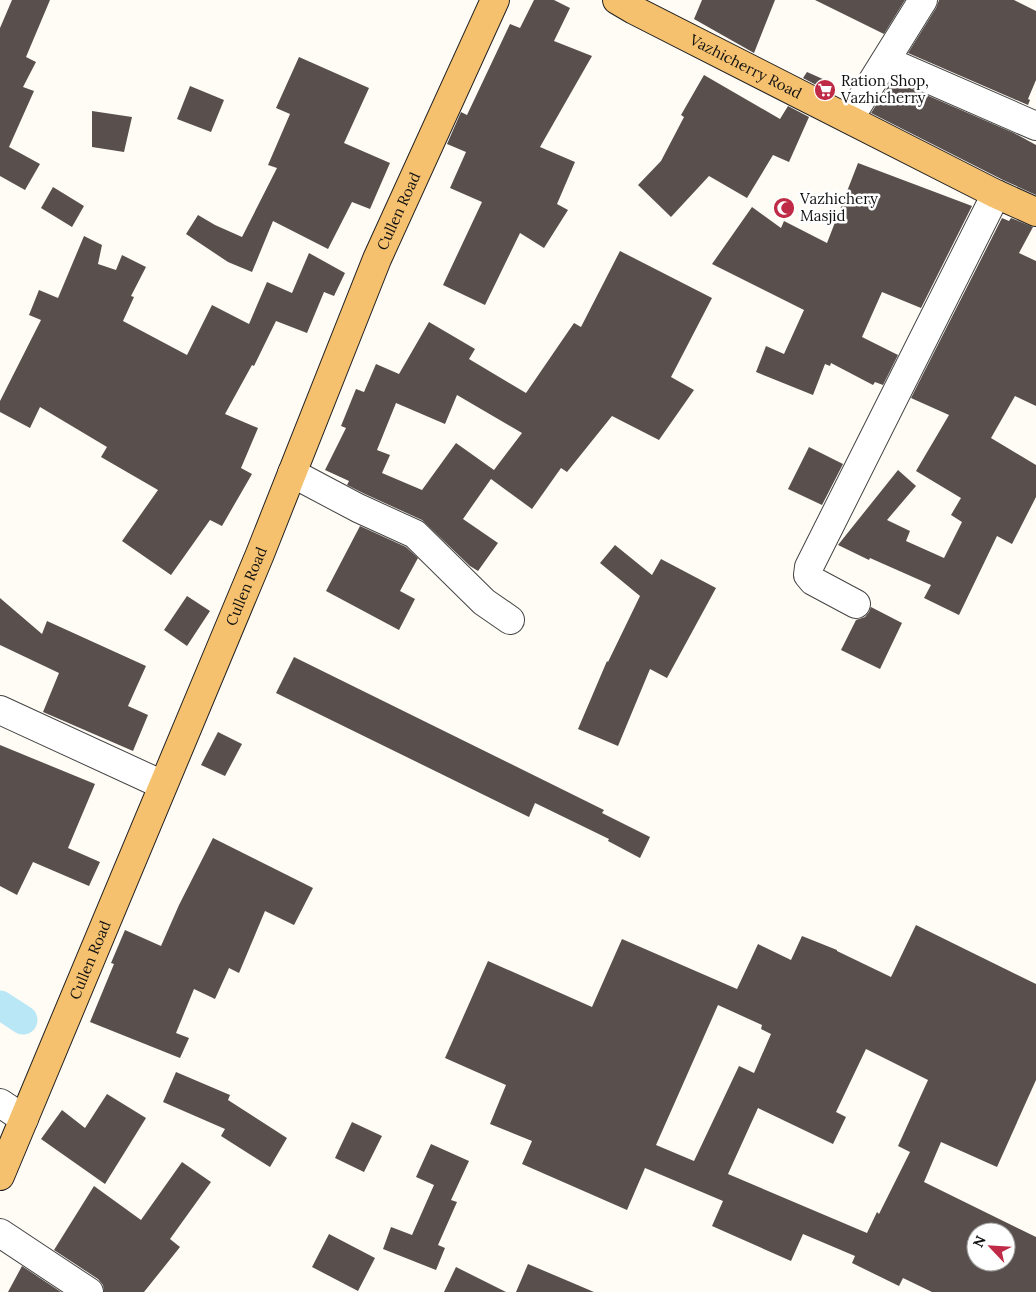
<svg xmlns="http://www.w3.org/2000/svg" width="1036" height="1292" viewBox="0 0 1036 1292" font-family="Lora,serif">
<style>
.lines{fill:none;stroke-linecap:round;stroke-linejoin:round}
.canal{stroke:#bae7f5;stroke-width:29}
.building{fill:#59504d;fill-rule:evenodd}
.minor-casing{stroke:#444;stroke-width:30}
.major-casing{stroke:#222;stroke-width:30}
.minor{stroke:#fff;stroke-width:28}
.major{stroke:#f5c16f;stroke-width:28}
.labels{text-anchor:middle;stroke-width:5;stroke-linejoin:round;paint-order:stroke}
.street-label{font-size:15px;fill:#111;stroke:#fff}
.poi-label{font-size:15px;fill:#111;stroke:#fff;text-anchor:start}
</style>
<rect width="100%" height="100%" fill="#fffbf5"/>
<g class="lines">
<path class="canal" d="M 0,1005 L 23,1020"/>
</g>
<path class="building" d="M 12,0 L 50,0 L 26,57 L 36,62 L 23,87 L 34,91 L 9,147 L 40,164 L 25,190 L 0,176 L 0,28 Z
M 534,0 L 554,0 L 570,8 L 554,41 L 592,56 L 540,147 L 575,162 L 557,204 L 568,210 L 544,248 L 520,233 L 485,305 L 443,285 L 482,202 L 450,188 L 466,152 L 447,144 L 461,112 L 467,115 L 510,24 L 520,28 Z
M 702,0 L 775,0 L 754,53 L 694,19 Z
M 815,0 L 905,0 L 884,34 Z
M 939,0 L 1014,0 L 1036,11 L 1036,80 L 1028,99 L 1030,100 L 1028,105 L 908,53 L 936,8 Z
M 299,57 L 369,88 L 344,143 L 390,163 L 370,209 L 352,202 L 328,249 L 273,221 L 252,272 L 228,262 L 186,234 L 198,215 L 215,225 L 242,237 L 277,168 L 268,165 L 290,114 L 276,108 Z
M 807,72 L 825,80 L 822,88 L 803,78 Z
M 704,75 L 780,119 L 788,106 L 809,117 L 789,162 L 773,155 L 747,198 L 709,176 L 671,217 L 638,185 L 661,161 L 684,117 L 681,115 Z
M 892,80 L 1014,133 L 1036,145 L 1036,195 L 1003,180 L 871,113 Z
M 190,86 L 224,100 L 211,132 L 177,119 Z
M 92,111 L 132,117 L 124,152 L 92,147 Z
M 858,163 L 972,206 L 921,308 L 882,292 L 862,337 L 898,355 L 883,385 L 875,382 L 873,385 L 831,363 L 830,366 L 825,364 L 813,395 L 756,372 L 766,346 L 784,354 L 804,310 L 712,264 L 752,207 L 781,228 L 784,221 L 827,243 Z
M 53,187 L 84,206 L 72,227 L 41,208 Z
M 1002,218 L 1009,221 L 1011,218 L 1033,227 L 1019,253 L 1036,261 L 1036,406 L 1015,396 L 991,438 L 1036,465 L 1036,497 L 1012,544 L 997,536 L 959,615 L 924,598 L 931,585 L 870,558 L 869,560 L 838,545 L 898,470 L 916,486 L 887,520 L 910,531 L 906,541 L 944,558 L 962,522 L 951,515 L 961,498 L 916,471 L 949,415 L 911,398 Z
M 84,236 L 102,245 L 98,264 L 116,270 L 122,255 L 146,267 L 131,296 L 134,297 L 123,321 L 187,355 L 212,305 L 249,324 L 267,282 L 292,293 L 309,253 L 345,273 L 334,296 L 324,292 L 307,333 L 276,321 L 254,366 L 252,365 L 225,414 L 258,428 L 241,468 L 252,474 L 222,526 L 210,520 L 171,575 L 122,541 L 158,490 L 101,457 L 107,447 L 40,407 L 30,428 L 0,412 L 0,401 L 41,320 L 29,315 L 39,290 L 58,298 Z
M 620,251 L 712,298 L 671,377 L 694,390 L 659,440 L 612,416 L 567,472 L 561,468 L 532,509 L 491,479 L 463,519 L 498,543 L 478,571 L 470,566 L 422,520 L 365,494 L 347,485 L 349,481 L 325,470 L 346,428 L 341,426 L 356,389 L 364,392 L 376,364 L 399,374 L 429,322 L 475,349 L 469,359 L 526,393 L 574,323 L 581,327 ZM 457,395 L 522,433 L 494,470 L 456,443 L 422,490 L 382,473 L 390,455 L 377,450 L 396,403 L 445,424 Z
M 809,447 L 843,464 L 822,505 L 788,489 Z
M 360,526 L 406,547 L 418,558 L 400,591 L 415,599 L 399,630 L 326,591 Z
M 615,545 L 652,575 L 661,559 L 716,588 L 667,678 L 650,669 L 618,746 L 578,729 L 607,661 L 608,662 L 640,596 L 600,563 Z
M 187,596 L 210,611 L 187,646 L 164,630 Z
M 0,598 L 42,634 L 47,621 L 146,666 L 128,706 L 148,715 L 133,751 L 43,712 L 59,673 L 0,645 Z
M 871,607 L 902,623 L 880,669 L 841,650 L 856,620 L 865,617 L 869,612 Z
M 294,657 L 604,810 L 602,813 L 650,837 L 640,858 L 608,841 L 609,839 L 535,803 L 529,817 L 276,693 Z
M 218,732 L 242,744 L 225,776 L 201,765 Z
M 0,745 L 95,784 L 68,848 L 100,862 L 89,886 L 33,862 L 17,895 L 0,886 Z
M 213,838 L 313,888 L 294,925 L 265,911 L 239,973 L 229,968 L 215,999 L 194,989 L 176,1033 L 189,1038 L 180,1058 L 90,1022 L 114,964 L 111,963 L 125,930 L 161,946 L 179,905 Z
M 916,925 L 1036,984 L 1036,1080 L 997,1167 L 941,1142 L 924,1182 L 1036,1237 L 1036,1292 L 932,1292 L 903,1278 L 899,1286 L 852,1263 L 855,1256 L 803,1234 L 791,1261 L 712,1226 L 723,1201 L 645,1168 L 627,1210 L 522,1164 L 532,1141 L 490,1124 L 506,1085 L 445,1058 L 488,961 L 592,1007 L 622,939 L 737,989 L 758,944 L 791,960 L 802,936 L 837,950 L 837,951 L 891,977 ZM 718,1005 L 762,1025 L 761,1029 L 771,1034 L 754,1073 L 739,1066 L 694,1161 L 656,1145 ZM 866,1049 L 928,1080 L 898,1146 L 910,1152 L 879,1214 L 877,1212 L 867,1233 L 728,1174 L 758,1108 L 833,1144 L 846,1117 L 836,1112 ZM 976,1232 L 1006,1232 L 1006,1262 L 976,1262 Z
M 176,1072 L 230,1095 L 228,1100 L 287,1138 L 270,1167 L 221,1136 L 225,1129 L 163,1102 Z
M 107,1094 L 146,1118 L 105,1184 L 41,1139 L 62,1110 L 85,1128 Z
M 352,1122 L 382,1136 L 364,1172 L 335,1158 Z
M 431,1144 L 469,1161 L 451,1200 L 457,1202 L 438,1245 L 445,1248 L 436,1270 L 383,1249 L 391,1227 L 412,1235 L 434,1185 L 416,1177 Z
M 182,1162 L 211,1182 L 170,1239 L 180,1247 L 144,1292 L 104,1292 L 103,1285 L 98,1279 L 54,1250 L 94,1186 L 141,1220 Z
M 329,1234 L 375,1258 L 358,1291 L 312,1267 Z
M 528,1264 L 594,1292 L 516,1292 Z
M 22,1266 L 61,1292 L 8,1292 Z
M 456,1267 L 506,1292 L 444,1292 Z"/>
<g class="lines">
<g class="minor-casing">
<path id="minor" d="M 887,61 L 1036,126
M 849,119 L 923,0
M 292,473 L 358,508 L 415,534 L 484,602 L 510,620
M 856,604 L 813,581 L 808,575 L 809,567 L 996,194
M 0,710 L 163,785
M 0,1103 L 24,1119
M 0,1233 L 89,1292"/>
</g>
<g class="major-casing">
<g id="major">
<path id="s1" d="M 617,0 L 634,10 L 996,194 L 1036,212"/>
<path id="s2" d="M 0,1176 L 260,554 L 377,259 L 495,0"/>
</g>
</g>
<use href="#minor" class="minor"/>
<use href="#major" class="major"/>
</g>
<defs>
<g id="supermarket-disc" transform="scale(1.125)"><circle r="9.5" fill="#bf2b46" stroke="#fff"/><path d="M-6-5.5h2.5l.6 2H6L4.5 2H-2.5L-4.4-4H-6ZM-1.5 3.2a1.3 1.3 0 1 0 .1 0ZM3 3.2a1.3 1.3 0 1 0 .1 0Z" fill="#fff"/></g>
<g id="mosque-disc" transform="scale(1.125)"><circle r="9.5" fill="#bf2b46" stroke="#fff"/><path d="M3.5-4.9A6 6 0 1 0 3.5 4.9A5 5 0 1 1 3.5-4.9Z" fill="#fff"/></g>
</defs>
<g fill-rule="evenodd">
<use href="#supermarket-disc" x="825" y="90"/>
<use href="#mosque-disc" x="784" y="208"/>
</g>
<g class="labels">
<g class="street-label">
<text dy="5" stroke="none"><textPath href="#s1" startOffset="145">Vazhicherry Road</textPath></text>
<text dy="5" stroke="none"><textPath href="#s2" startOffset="1044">Cullen Road</textPath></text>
<text dy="5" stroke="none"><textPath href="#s2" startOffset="639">Cullen Road</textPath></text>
<text dy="5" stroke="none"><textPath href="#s2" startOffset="234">Cullen Road</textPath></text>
</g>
<g class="poi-label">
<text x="841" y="86">Ration Shop,<tspan x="841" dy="17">Vazhicherry</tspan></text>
<text x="800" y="204">Vazhichery<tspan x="800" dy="17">Masjid</tspan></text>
</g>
</g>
<g transform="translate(991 1247) rotate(295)"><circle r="24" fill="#ffffff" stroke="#a0a0a0"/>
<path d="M0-4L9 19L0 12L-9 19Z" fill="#bf2b46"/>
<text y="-8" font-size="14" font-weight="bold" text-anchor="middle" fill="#111111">N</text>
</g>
</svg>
